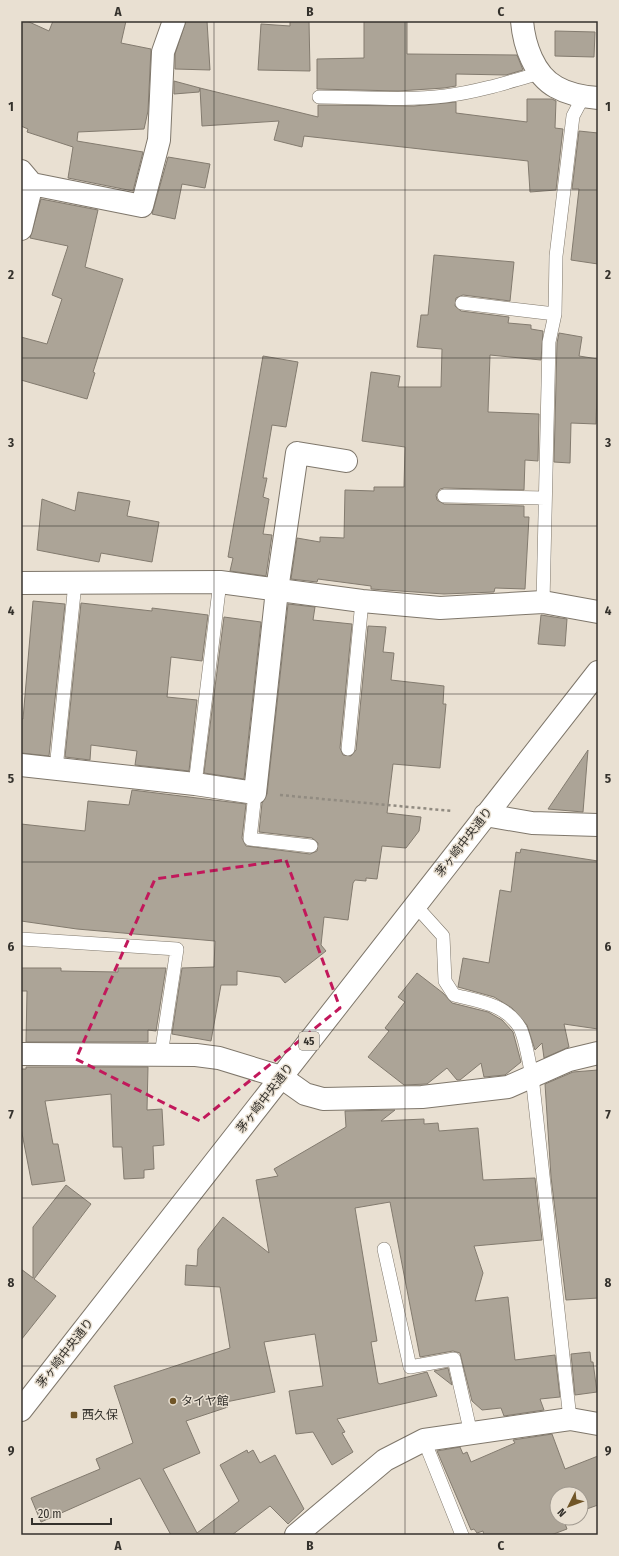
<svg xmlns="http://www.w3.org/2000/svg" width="619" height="1556" viewBox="0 0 619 1556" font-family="'Fira Sans Condensed','Noto Sans JP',sans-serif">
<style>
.building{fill:#aca497;stroke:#837b6f}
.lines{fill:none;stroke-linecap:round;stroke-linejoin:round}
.service-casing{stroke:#7f776b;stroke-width:14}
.minor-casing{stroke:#7f776b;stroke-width:24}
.primary-casing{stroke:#7f776b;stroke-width:24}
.path{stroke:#918b81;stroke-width:2.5;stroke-dasharray:3 3;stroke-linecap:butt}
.service{stroke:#fff;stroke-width:13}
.minor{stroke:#fff;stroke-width:22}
.primary{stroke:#fff;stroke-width:22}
.marked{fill:none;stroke:#c2185b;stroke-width:3;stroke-dasharray:8 5;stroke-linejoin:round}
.grid{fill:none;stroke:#34312c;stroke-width:1;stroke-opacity:0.55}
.poi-dot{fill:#705527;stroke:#e9e0d2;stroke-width:1.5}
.labels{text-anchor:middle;stroke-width:3;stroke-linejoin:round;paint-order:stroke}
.shield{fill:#e9e0d2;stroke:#6a665e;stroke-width:1}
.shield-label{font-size:11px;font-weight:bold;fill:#34312c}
.street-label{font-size:12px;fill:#34312c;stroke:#e9e0d2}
.poi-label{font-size:12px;fill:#34312c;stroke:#e9e0d2;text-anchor:start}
.neatline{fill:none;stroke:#34312c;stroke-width:1.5}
.grid-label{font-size:13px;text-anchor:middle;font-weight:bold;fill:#34312c}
</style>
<rect width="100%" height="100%" fill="#e9e0d2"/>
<path class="building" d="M 21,21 L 27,21 L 49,31 L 53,21 L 126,21 L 121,43 L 151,49 L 148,111 L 144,129 L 78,132 L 77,141 L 143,152 L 133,191 L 68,178 L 73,147 L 27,132 L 28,129 L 21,126 Z
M 186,21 L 207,21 L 210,70 L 175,69 L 175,54 Z
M 290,21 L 309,21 L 310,71 L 258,70 L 261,24 L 290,26 Z
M 364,21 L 407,21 L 407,54 L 517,55 L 523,70 L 506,75 L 456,74 L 456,86 L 444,88 L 398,91 L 317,89 L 317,59 L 364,58 Z
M 555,31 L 595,32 L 594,57 L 555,56 Z
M 174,81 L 200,88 L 199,92 L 174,94 Z
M 200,88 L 318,117 L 318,105 L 414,106 L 456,102 L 456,113 L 527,122 L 527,99 L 552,99 L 556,101 L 555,128 L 563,129 L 556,190 L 530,192 L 528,161 L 304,136 L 302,147 L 274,140 L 279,121 L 202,126 Z
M 579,131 L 598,133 L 598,264 L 571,260 L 579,189 L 572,189 Z
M 168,157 L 210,164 L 205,188 L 182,184 L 175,219 L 152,214 Z
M 41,199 L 98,210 L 85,267 L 123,279 L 93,372 L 95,373 L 87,399 L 21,380 L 21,337 L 47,344 L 62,299 L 52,295 L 68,246 L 30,238 Z
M 434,255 L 514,262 L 510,301 L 463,295 L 456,298 L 455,306 L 461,311 L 509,317 L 508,323 L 531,325 L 531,329 L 543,331 L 541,360 L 490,355 L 488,412 L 539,414 L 538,461 L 525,460 L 524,490 L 444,488 L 440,489 L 436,495 L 437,500 L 444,504 L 524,506 L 524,517 L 529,517 L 525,589 L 495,588 L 494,592 L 444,594 L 371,589 L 371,586 L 318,579 L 317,582 L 291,579 L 297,538 L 320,542 L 320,537 L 344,538 L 345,490 L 374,491 L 374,487 L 404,487 L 405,447 L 362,441 L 371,372 L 400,376 L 398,387 L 441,387 L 442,349 L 417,347 L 421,315 L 428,315 Z
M 559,333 L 582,337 L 579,356 L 598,359 L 596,424 L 571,423 L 570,463 L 554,462 L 557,343 Z
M 263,356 L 298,362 L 286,427 L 272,425 L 263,478 L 267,478 L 263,497 L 269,499 L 263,534 L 272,535 L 266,576 L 230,571 L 233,558 L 228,557 Z
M 78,492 L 130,501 L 127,516 L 159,522 L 152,562 L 101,553 L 99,562 L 37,550 L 42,499 L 75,511 Z
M 33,601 L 65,604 L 49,756 L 21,753 L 21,719 L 23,719 Z
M 81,603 L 152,611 L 152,608 L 208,615 L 202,661 L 171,657 L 167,697 L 197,700 L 189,771 L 135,765 L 137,751 L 91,745 L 90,760 L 65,757 Z
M 288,604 L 315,607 L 313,620 L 352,624 L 340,748 L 343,755 L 351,756 L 356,750 L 368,626 L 386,627 L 383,652 L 394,653 L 391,680 L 444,686 L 443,704 L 446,704 L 440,768 L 393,764 L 387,813 L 421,817 L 419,831 L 406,848 L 382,846 L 377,879 L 366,878 L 366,881 L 355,880 L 353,883 L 348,920 L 324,917 L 321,945 L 326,951 L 285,983 L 280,977 L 237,971 L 237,985 L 221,985 L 211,1041 L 172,1034 L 182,968 L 214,967 L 215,941 L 77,929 L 21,921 L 21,824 L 85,831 L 88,801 L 129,805 L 132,790 L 246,804 L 242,838 L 246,846 L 310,854 L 317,851 L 318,843 L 312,838 L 259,832 L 262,803 L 267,794 Z
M 541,615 L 567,619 L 565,646 L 538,644 Z
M 224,617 L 261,622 L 244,779 L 204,773 Z
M 588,750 L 583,812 L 548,809 Z
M 521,849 L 598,861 L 598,1029 L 564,1024 L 569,1047 L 544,1058 L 542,1043 L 535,1050 L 527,1025 L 512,1008 L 494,997 L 458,987 L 463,958 L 489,963 L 500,890 L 511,892 L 516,852 L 520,853 Z
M 21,968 L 61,968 L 61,971 L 118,972 L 118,968 L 166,968 L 156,1031 L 148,1030 L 148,1042 L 26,1042 L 27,991 L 21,991 Z
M 417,973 L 443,993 L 452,1003 L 488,1012 L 502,1020 L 513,1032 L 521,1062 L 505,1075 L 484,1077 L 481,1063 L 460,1080 L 457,1080 L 447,1068 L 427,1084 L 404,1085 L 368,1057 L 389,1031 L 385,1028 L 405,1002 L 398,997 Z
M 26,1067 L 148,1067 L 147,1110 L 162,1109 L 164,1145 L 153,1146 L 154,1169 L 144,1170 L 144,1178 L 124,1179 L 122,1147 L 113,1147 L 111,1094 L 45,1101 L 53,1144 L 58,1144 L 65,1181 L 32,1185 L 21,1128 L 21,1069 L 26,1069 Z
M 598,1070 L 598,1298 L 566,1300 L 551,1177 L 545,1084 L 573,1072 Z
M 395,1110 L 381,1121 L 424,1119 L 424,1124 L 438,1123 L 439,1131 L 478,1128 L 483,1180 L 535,1178 L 542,1240 L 474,1246 L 483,1273 L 475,1301 L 508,1297 L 515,1360 L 555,1355 L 560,1397 L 540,1399 L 544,1410 L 504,1416 L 501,1408 L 482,1410 L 472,1401 L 460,1353 L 453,1351 L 420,1357 L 390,1202 L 355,1208 L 377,1341 L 371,1342 L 378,1383 L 380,1384 L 427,1372 L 437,1396 L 337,1419 L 345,1432 L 342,1433 L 353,1452 L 332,1465 L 313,1432 L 296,1434 L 289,1391 L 323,1386 L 315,1334 L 264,1342 L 275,1392 L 226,1402 L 228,1407 L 186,1421 L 200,1453 L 163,1469 L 197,1533 L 239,1501 L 220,1465 L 247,1450 L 248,1453 L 253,1450 L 260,1463 L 275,1455 L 304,1509 L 288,1524 L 270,1506 L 232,1535 L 171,1535 L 140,1478 L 41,1522 L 31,1498 L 100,1469 L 96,1459 L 133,1443 L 114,1386 L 230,1348 L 220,1287 L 185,1285 L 186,1265 L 197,1266 L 198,1249 L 223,1217 L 269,1253 L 256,1180 L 278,1176 L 274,1169 L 346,1127 L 345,1111 Z
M 66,1185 L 91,1204 L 34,1279 L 56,1296 L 21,1340 L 21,1269 L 33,1278 L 33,1227 Z
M 590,1352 L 591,1362 L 593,1362 L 597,1392 L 575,1395 L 571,1354 Z
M 448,1368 L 452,1385 L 434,1371 Z
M 552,1434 L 565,1469 L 598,1456 L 598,1505 L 581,1511 L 581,1494 L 557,1494 L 557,1518 L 563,1518 L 567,1529 L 551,1535 L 484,1535 L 483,1531 L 477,1533 L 474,1529 L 471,1530 L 437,1451 L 460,1447 L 463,1454 L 467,1452 L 471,1462 L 515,1443 L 513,1440 Z"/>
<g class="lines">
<g class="service-casing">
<path id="service" d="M 319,97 C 361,97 404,101 445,96 C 477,92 509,82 540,73
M 462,303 L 555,314
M 444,496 L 545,498
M 543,602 L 549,342 L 555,314 L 556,256 L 573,116 L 583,97
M 348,749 L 362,601
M 56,769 L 75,583
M 195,784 L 220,582
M 255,793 L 250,839 L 311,846
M 415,905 L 443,936 L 445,981 L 454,995 C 478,1001 506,1004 520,1028 C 526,1040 529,1063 532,1076 L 570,1419
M 21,939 L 177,949 L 161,1055
M 384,1249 L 410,1367 L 454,1359 L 471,1434
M 424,1440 L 462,1535"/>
</g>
<g class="minor-casing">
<path id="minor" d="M 522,21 C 524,45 534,75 556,87 C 568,94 584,97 598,98
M 21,171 L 32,184 L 142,206 L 159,140 L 163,52 L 174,21
M 21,229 L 32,184
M 21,583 L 220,582 L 362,601 L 440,608 L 543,602 L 598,612
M 21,765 L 195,784 L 255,793 L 277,590 L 297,453 L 346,461
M 485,815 L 532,823 L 598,825
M 21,1054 L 196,1055 L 219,1058 L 281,1077 L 305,1094 L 323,1099 L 422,1097 L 508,1087 L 569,1060 L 598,1053
M 296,1535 L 385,1460 L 424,1440 L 570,1419 L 598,1424"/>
</g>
<g class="primary-casing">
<path id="primary" d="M 21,1410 L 598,672"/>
</g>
<path class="path" d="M 280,795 L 452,811"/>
<use href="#service" class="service"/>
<use href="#minor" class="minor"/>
<use href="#primary" class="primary"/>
</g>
<path class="marked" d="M 286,860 L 340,1008 L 200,1121 L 76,1059 L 155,879 Z"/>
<path class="grid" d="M 214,21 L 214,1535M 405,21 L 405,1535M 21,190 L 598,190M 21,358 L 598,358M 21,526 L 598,526M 21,694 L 598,694M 21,862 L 598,862M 21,1030 L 598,1030M 21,1198 L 598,1198M 21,1366 L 598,1366"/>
<g class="poi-dot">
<circle cx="173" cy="1401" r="4"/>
<rect x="70" y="1411" width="8" height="8" rx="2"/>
</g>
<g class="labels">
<rect class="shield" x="299" y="1032" width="20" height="18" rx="3"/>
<g class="shield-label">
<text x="309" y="1045">45</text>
</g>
<g class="street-label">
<text transform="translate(464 842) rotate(-52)" y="4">茅ヶ崎中央通り</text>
<text transform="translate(265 1098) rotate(-52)" y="4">茅ヶ崎中央通り</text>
<text transform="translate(65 1353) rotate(-52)" y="4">茅ヶ崎中央通り</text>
</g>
<g class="poi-label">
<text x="181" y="1405">タイヤ館</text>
<text x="82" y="1419">西久保</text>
</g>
</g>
<rect width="619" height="1556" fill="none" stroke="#e9e0d2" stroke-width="44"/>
<g transform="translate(569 1506) rotate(228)"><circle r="19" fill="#e9e0d2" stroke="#a19a90"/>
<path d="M0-3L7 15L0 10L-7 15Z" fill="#705527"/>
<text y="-6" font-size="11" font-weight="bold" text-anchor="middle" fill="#34312c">N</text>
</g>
<path d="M32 1518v6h79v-6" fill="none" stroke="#34312c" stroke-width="2"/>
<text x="38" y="1518" font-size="12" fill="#34312c" stroke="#e9e0d2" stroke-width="3" paint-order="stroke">20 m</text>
<rect x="22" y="22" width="575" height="1512" class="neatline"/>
<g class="grid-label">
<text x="118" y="16">A</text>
<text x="310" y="16">B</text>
<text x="501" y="16">C</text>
<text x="11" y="111">1</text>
<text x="608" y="111">1</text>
<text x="11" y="279">2</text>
<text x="608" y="279">2</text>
<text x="11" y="447">3</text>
<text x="608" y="447">3</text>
<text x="11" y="615">4</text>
<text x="608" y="615">4</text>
<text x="11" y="783">5</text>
<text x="608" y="783">5</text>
<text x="11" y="951">6</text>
<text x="608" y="951">6</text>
<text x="11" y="1119">7</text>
<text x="608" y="1119">7</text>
<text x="11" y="1287">8</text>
<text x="608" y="1287">8</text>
<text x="11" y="1455">9</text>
<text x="608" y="1455">9</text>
<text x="118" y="1550">A</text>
<text x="310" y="1550">B</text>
<text x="501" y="1550">C</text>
</g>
</svg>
